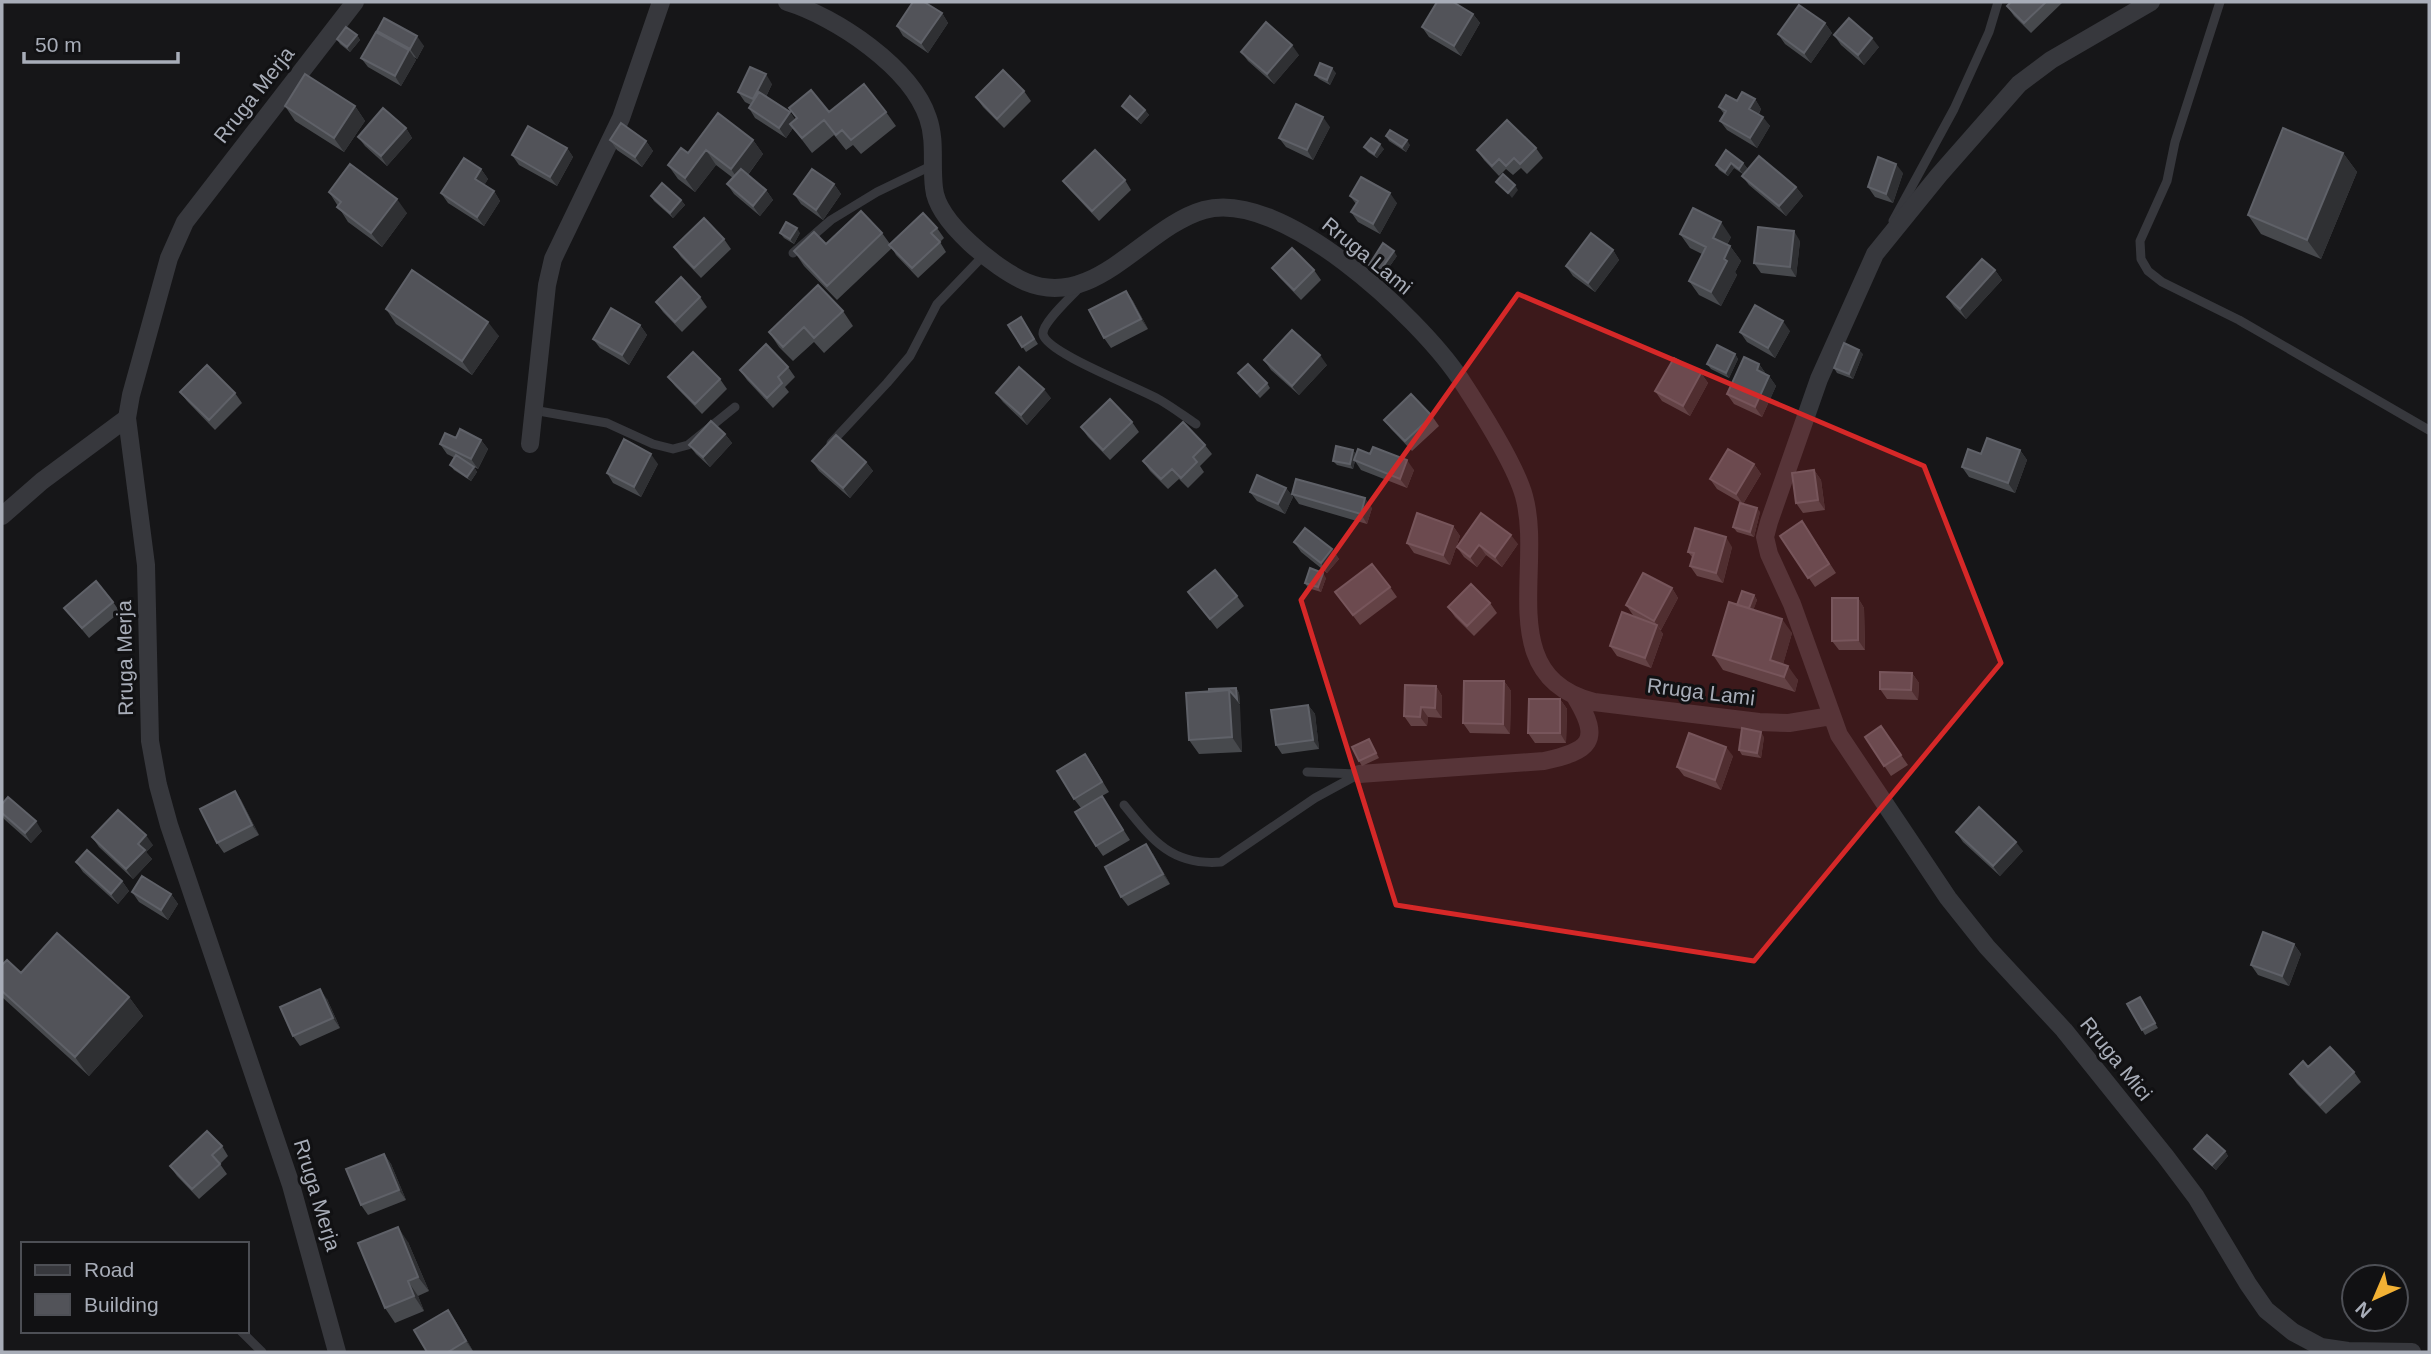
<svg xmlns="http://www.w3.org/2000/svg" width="2431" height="1354" viewBox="0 0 2431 1354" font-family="Helvetica,sans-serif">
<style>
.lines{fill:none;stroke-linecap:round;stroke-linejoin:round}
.service{stroke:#37383d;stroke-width:9}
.minor{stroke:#37383d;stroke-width:18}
.wall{fill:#47494d}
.shaded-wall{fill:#2f3033}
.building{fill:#525359;stroke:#5f6168;stroke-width:2}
.marked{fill:#d62828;fill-opacity:0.2;stroke:#d62828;stroke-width:5;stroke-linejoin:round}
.labels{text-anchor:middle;stroke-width:6;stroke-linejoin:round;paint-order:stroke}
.street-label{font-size:21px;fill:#a8adb8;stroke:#111113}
</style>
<rect width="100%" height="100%" fill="#161618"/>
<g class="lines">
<path class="service" d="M 2220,2 L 2175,142 L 2167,181 L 2140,241 L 2141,259 L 2148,271 L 2162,282 L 2239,320 L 2429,430
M 1893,221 L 1954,109 L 1989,32 L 1998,2
M 793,253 L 831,220 L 877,192 L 933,165
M 1079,288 C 1071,297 1042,323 1043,334 C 1046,353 1140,388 1160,400 C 1172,407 1184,416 1196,424
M 533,410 L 607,423 L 653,444 L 673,449 L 688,445 L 735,407
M 831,443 L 887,383 L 910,356 L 937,304 L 985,254
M 1307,772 L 1357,774
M 1124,805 C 1152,840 1172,866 1221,862 L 1315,798 L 1359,774
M 241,1331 L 262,1352"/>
<path class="minor" d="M 787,2 C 836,17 911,67 928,118 C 936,141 931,164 934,188 C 937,222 996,269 1026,282 C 1095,311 1144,227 1204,210 C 1282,188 1418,317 1459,377 C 1478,406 1515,463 1524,496 C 1544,568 1493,676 1594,702 L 1759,722 L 1789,723 L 1831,716
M 2151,2 L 2051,60 L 2019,84 L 1939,175 L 1875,254 L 1819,379 L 1769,522 L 1765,537 L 1769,554 L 1792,604 L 1839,735 L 1948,898 L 1987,947 L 2064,1030 L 2166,1157 L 2196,1197 L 2248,1284 L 2266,1310 L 2293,1332 L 2321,1347 L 2348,1351 L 2412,1352
M 530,444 L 547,285 L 553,259 L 621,118 L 661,2
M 2,516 L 42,481 L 127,418
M 1359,774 L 1544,761 C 1590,751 1602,741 1576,698
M 337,1352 L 291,1185 L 169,825 L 158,785 L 150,741 L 146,565 L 127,418 L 131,395 L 169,258 L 185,222 L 355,2"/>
</g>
<path class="wall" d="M 2011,2 L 2061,2 L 2062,3 L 2031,33 L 2014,16 L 2007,6 Z
M 942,13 L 948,23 L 928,53 L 903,36 L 897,26 Z
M 1473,14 L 1480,23 L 1461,56 L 1429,37 L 1422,27 Z
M 1825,23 L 1832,33 L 1811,63 L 1785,44 L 1778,34 Z
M 377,31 L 424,46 L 417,59 L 414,57 L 416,60 L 401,86 L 368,67 L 361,58 L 379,33 Z
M 357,35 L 360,40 L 350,52 L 340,44 L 337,39 Z
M 1834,35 L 1879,47 L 1864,65 L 1841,45 Z
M 1241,52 L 1299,55 L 1274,84 L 1248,61 Z
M 1336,73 L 1330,85 L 1319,79 L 1315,75 Z
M 772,84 L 766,97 L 790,112 L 795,120 L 797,119 L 789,108 L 829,112 L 886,112 L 896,126 L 861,154 L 853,145 L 846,150 L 834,135 L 812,153 L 793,128 L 786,138 L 755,118 L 749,108 L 751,105 L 745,102 L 738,92 Z
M 1024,91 L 1031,101 L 1004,128 L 983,107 L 976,97 Z
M 1755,99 L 1761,109 L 1759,114 L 1770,126 L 1757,148 L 1727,130 L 1720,121 L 1724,114 L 1719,107 L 1737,101 Z
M 285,106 L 355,106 L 365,121 L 344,152 L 295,121 Z
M 1122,106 L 1145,110 L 1149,115 L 1141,124 L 1125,110 Z
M 1330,127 L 1313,160 L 1286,147 L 1279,138 Z
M 406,128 L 412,138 L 387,166 L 365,146 L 358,137 Z
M 1386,136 L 1410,145 L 1406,152 L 1389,141 Z
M 610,140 L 646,141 L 653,151 L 642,167 L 617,150 Z
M 753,140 L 763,154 L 748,175 L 766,190 L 773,200 L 760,216 L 734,194 L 727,184 L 733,178 L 716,165 L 695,192 L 678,179 L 668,165 L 688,153 Z
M 1364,147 L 1384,149 L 1377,158 L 1368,152 Z
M 567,148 L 573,157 L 557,186 L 519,165 L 512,155 Z
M 1536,148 L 1543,158 L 1527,174 L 1521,168 L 1513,175 L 1506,169 L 1499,176 L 1484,160 L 1477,150 Z
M 2343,153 L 2357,172 L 2321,259 L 2261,234 L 2248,215 Z
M 1743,163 L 1747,168 L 1743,174 L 1734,168 L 1728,176 L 1719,170 L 1716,165 Z
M 481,169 L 488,179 L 484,185 L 494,191 L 500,201 L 484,226 L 448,203 L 441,193 Z
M 1903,173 L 1893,203 L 1875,197 L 1868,187 Z
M 1742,176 L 1796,187 L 1803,196 L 1786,216 L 1749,185 Z
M 1125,180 L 1131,190 L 1099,221 L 1070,190 L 1063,181 Z
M 834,184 L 841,194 L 823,220 L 801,204 L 794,194 Z
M 329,192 L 407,213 L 382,247 L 348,222 Z
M 651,196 L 681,200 L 685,205 L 673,218 L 654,201 Z
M 1350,196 L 1397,203 L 1380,234 L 1358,222 L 1351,212 L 1356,204 Z
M 937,228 L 944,238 L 940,242 L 946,252 L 918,278 L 896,255 L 892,248 L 837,300 L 804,266 L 794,251 L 882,233 L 890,244 Z
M 780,233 L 800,233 L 794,244 L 784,238 Z
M 1680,234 L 1731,237 L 1727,245 L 1730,246 L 1741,261 L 1735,272 L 1737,275 L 1721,306 L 1699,295 L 1689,281 L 1702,254 L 1690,248 Z
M 724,239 L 731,249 L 701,278 L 681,257 L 674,247 Z
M 1800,241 L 1796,277 L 1761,273 L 1754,263 Z
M 1613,250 L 1619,260 L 1595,292 L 1573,276 L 1566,266 Z
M 1397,256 L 1382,277 L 1372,270 L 1369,265 Z
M 1272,268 L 1314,270 L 1321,280 L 1301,300 L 1279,277 Z
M 1995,270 L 2002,280 L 1966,319 L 1954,307 L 1947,297 Z
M 1126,291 L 1133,301 L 1148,329 L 1111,348 L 1104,338 Z
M 700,297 L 707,307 L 682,332 L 663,312 L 656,302 Z
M 386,309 L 499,336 L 472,375 L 396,324 Z
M 843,311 L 853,326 L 824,353 L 814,342 L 793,361 L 779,347 L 769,332 Z
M 1021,317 L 1038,344 L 1026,352 L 1008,325 Z
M 640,325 L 647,335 L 629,365 L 600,348 L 593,339 Z
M 1790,331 L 1775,358 L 1747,342 L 1740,332 Z
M 1735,354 L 1738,359 L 1729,378 L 1711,369 L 1707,364 Z
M 1863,354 L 1853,379 L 1837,373 L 1834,368 Z
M 1264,360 L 1327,365 L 1299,395 L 1271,370 Z
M 1759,364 L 1766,374 L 1769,376 L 1776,386 L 1762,417 L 1734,404 L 1727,394 Z
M 788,367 L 795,377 L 785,387 L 789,392 L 773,408 L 747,380 L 740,370 Z
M 1238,373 L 1267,383 L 1270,388 L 1260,398 Z
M 1701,373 L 1708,383 L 1690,416 L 1662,401 L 1655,391 Z
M 668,377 L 720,379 L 727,389 L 702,414 L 675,386 Z
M 180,392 L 235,393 L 242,403 L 215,430 L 187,401 Z
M 996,393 L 1051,398 L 1027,425 L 1003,402 Z
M 1432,416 L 1439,426 L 1412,451 L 1391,429 L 1384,420 Z
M 1132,422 L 1139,432 L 1110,460 L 1088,437 L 1081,427 Z
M 725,434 L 732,443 L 710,467 L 696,454 L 689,445 Z
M 456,438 L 481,440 L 488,449 L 478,469 L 474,467 L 477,472 L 471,481 L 454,470 L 450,465 L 455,458 L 447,454 L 440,444 Z
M 1205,445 L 1212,454 L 1200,466 L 1204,472 L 1188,488 L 1179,479 L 1168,489 L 1150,471 L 1143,461 Z
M 1353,450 L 1356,455 L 1370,454 L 1414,470 L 1407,488 L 1361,470 L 1355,461 L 1353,469 L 1337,465 L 1333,461 Z
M 2020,450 L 2027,460 L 2015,493 L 1969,477 L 1962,467 L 1981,454 Z
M 812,461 L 866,462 L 873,471 L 850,498 L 819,471 Z
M 658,464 L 641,497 L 613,483 L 607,473 Z
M 1754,464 L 1761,474 L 1743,504 L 1760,512 L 1754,537 L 1737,532 L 1733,527 L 1743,504 L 1717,489 L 1710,479 Z
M 1814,470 L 1821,480 L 1825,510 L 1803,513 L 1796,503 Z
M 1286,488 L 1293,497 L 1285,514 L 1257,501 L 1250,492 Z
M 1292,494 L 1372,508 L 1367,524 L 1299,504 Z
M 1802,521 L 1836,573 L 1815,587 L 1780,536 Z
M 1453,526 L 1460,536 L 1450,565 L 1414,553 L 1407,543 Z
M 1294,542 L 1332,549 L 1339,559 L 1327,573 L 1301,552 Z
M 1518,544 L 1502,567 L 1486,555 L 1477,567 L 1464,557 L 1457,547 Z
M 1732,547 L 1723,583 L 1697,576 L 1690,566 L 1692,557 L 1688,552 Z
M 1326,578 L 1321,592 L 1308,588 L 1305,583 Z
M 1390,587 L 1397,597 L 1360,625 L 1335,592 Z
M 1672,588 L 1678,598 L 1661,630 L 1660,630 L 1663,634 L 1651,668 L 1617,656 L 1610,646 L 1638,618 L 1633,615 L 1626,605 Z
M 1188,592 L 1237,596 L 1244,606 L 1217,629 Z
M 1754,595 L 1757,600 L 1753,610 L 1792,633 L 1783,664 L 1798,680 L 1795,692 L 1723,670 L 1713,655 L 1737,605 Z
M 1858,598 L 1864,608 L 1865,650 L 1839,650 L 1832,641 Z
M 113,602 L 120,612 L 89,638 L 64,608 Z
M 1490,603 L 1497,613 L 1474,636 L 1455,617 L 1448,607 Z
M 1912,673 L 1919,683 L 1918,700 L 1887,699 L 1880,689 Z
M 1504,681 L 1511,691 L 1510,734 L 1470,733 L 1463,723 Z
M 1436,686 L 1442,696 L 1442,718 L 1428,717 L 1427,726 L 1411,726 L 1404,716 Z
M 1236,688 L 1239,693 L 1240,704 L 1239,704 L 1242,752 L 1199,754 L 1189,740 L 1209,692 Z
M 1560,699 L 1567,709 L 1566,743 L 1535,743 L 1528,733 Z
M 1308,705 L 1315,714 L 1319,749 L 1282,754 L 1276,745 Z
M 1881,726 L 1908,765 L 1891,776 L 1865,737 Z
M 1764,737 L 1761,758 L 1742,755 L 1739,750 Z
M 1369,739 L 1379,758 L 1362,766 L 1359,761 Z
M 1733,756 L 1721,790 L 1684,776 L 1677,767 Z
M 1092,764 L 1109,792 L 1102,796 L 1130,840 L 1103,856 L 1096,846 L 1081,808 L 1074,799 Z
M 235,791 L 241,800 L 259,835 L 224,853 L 217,843 Z
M 2,813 L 42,831 L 31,843 L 4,819 L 2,815 Z
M 1956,832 L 2023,851 L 2000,876 L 1963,842 Z
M 92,837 L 153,845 L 146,852 L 152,859 L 133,879 L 99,847 Z
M 1153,854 L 1170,884 L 1128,906 L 1121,897 Z
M 76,862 L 122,881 L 129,891 L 118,904 L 83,872 Z
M 132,892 L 171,894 L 178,904 L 168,920 L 139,902 Z
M 2294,944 L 2301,954 L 2289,986 L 2258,975 L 2251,965 Z
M 2,965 L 21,973 L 129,997 L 143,1016 L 89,1076 L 3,998 Z
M 327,999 L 340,1028 L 300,1046 L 293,1036 Z
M 2143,1002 L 2158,1028 L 2145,1035 L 2142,1030 Z
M 2308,1067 L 2354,1072 L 2361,1082 L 2326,1114 L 2297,1084 L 2290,1074 Z
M 222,1146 L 228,1156 L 220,1164 L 227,1174 L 199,1199 L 177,1176 L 170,1166 Z
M 2194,1149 L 2225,1151 L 2228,1156 L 2216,1170 L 2198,1154 Z
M 384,1154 L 391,1164 L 406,1200 L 368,1215 L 361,1205 Z
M 408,1242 L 429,1291 L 418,1296 L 424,1311 L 395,1323 L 385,1308 Z
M 455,1320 L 473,1351 L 471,1352 L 427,1352 Z"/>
<path class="shaded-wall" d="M 942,13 L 948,23 L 928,53 L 921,43 Z
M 1473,14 L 1480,23 L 1461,56 L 1454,46 Z
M 1825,23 L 1832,33 L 1811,63 L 1804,53 Z
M 357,35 L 360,40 L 350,52 L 347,47 Z
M 417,36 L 424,46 L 417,59 L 410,49 Z
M 1872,38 L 1879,47 L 1864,65 L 1858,55 Z
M 1292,45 L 1299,55 L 1274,84 L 1267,74 Z
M 409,50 L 416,60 L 401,86 L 395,76 Z
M 1332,68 L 1336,73 L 1330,85 L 1327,80 Z
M 766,74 L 772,84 L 760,109 L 753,99 Z
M 1755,99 L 1761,109 L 1756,118 L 1749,109 Z
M 355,106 L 365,121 L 344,152 L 334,138 Z
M 1145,110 L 1149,115 L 1141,124 L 1137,119 Z
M 790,112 L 797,122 L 786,138 L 779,128 Z
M 1323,117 L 1330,127 L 1313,160 L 1307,150 Z
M 1763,117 L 1770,126 L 1757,148 L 1750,138 Z
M 406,128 L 412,138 L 387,166 L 381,156 Z
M 753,140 L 763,154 L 741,184 L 731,169 Z
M 1407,140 L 1410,145 L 1406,152 L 1402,147 Z
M 646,141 L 653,151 L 642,167 L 635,157 Z
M 1380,144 L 1384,149 L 1377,158 L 1374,154 Z
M 567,148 L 573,157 L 557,186 L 550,177 Z
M 706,150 L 716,165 L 695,192 L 685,178 Z
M 2343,153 L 2357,172 L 2321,259 L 2307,240 Z
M 1731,163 L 1734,168 L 1728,176 L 1725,172 Z
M 1743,163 L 1747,168 L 1743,174 L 1739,169 Z
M 1896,164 L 1903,173 L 1893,203 L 1886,194 Z
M 481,169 L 488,179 L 482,189 L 475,179 Z
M 834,184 L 841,194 L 823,220 L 816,210 Z
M 1515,185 L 1518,190 L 1512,198 L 1508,193 Z
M 1796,187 L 1803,196 L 1786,216 L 1779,206 Z
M 766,190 L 773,200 L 760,216 L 753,206 Z
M 494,191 L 500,201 L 484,226 L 477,217 Z
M 1390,193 L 1397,203 L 1380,234 L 1373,224 Z
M 397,199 L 407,213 L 382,247 L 371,233 Z
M 681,200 L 685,205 L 673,218 L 670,213 Z
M 1721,222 L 1731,237 L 1723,252 L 1713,238 Z
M 797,228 L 800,233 L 794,244 L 790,239 Z
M 1794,231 L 1800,241 L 1796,277 L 1790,267 Z
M 1730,246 L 1741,261 L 1735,272 L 1737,275 L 1721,306 L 1711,292 Z
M 1613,250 L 1619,260 L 1595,292 L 1588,283 Z
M 1394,251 L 1397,256 L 1382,277 L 1379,272 Z
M 1995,270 L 2002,280 L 1966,319 L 1960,309 Z
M 1126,291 L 1133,301 L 1148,329 L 1141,319 Z
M 1783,321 L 1790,331 L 1775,358 L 1768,348 Z
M 488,322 L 499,336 L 472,375 L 462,361 Z
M 640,325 L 647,335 L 629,365 L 622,355 Z
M 1859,350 L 1863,354 L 1853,379 L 1849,374 Z
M 1735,354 L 1738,359 L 1729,378 L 1726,373 Z
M 1320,355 L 1327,365 L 1299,395 L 1292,386 Z
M 1759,364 L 1766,374 L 1763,380 L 1757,370 Z
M 1701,373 L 1708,383 L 1690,416 L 1683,406 Z
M 1769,376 L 1776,386 L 1762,417 L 1755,407 Z
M 1044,389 L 1051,398 L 1027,425 L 1021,415 Z
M 725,434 L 732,443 L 710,467 L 703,457 Z
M 481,440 L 488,449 L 478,469 L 471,459 Z
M 1353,450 L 1356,455 L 1353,469 L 1350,464 Z
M 2020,450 L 2027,460 L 2015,493 L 2008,483 Z
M 651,454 L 658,464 L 641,497 L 634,487 Z
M 1407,460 L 1414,470 L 1407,488 L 1400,479 Z
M 866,462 L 873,471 L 850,498 L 843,488 Z
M 1754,464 L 1761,474 L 1743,504 L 1736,494 Z
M 474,467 L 477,472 L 471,481 L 467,477 Z
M 1814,470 L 1821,480 L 1825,510 L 1818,500 Z
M 1286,488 L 1293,497 L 1285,514 L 1278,504 Z
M 1365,498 L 1372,508 L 1367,524 L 1361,514 Z
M 1757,508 L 1760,512 L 1754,537 L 1750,532 Z
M 1453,526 L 1460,536 L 1450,565 L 1443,555 Z
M 1511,535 L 1518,544 L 1502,567 L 1495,557 Z
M 1726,537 L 1732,547 L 1723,583 L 1716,573 Z
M 1479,545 L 1486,555 L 1477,567 L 1470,557 Z
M 1332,549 L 1339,559 L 1327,573 L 1321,563 Z
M 1323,573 L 1326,578 L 1321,592 L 1318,587 Z
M 1672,588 L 1678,598 L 1661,630 L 1654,621 Z
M 1754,595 L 1757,600 L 1750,620 L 1746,615 Z
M 1858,598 L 1864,608 L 1865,650 L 1858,640 Z
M 1782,619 L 1792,633 L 1780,675 L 1770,660 Z
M 1657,625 L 1663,634 L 1651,668 L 1645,658 Z
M 1788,666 L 1798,680 L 1795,692 L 1784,677 Z
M 1912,673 L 1919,683 L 1918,700 L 1911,690 Z
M 1504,681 L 1511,691 L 1510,734 L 1503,724 Z
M 1436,686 L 1442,696 L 1442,718 L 1435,708 Z
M 1236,688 L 1239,693 L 1240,704 L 1237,699 Z
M 1229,690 L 1240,705 L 1242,752 L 1232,737 Z
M 1560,699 L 1567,709 L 1566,743 L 1560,733 Z
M 1308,705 L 1315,714 L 1319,749 L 1313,740 Z
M 1421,707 L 1428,717 L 1427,726 L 1420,717 Z
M 1761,732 L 1764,737 L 1761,758 L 1757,753 Z
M 1726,747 L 1733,756 L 1721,790 L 1715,780 Z
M 235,791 L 241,800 L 259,835 L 252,825 Z
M 36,821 L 42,831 L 31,843 L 25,833 Z
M 146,835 L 153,845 L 146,852 L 152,859 L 133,879 L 126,869 L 138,844 Z
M 2016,842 L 2023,851 L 2000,876 L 1993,866 Z
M 1146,844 L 1153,854 L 1170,884 L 1163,874 Z
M 122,881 L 129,891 L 118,904 L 111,894 Z
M 171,894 L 178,904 L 168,920 L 161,910 Z
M 2294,944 L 2301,954 L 2289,986 L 2282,976 Z
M 320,989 L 327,999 L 340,1028 L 333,1018 Z
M 129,997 L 143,1016 L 89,1076 L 75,1057 Z
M 2225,1151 L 2228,1156 L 2216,1170 L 2212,1165 Z
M 384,1154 L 391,1164 L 406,1200 L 399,1190 Z
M 398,1227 L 408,1242 L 429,1291 L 418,1277 Z
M 408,1281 L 418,1296 L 424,1311 L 414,1296 Z
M 448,1310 L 455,1320 L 473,1351 L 466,1341 Z"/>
<path class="building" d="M 913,2 L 924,2 L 942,13 L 921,43 L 897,26 Z
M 1437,2 L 1453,2 L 1473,14 L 1454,46 L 1422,27 Z
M 2011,2 L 2046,2 L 2024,23 L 2007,6 Z
M 1799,5 L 1825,23 L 1804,53 L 1778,34 Z
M 384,18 L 417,36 L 410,49 L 377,31 Z
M 1849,18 L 1872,38 L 1858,55 L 1834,35 Z
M 1266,22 L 1292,45 L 1267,74 L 1241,52 Z
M 346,27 L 357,35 L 347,47 L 337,39 Z
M 376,32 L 409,50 L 395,76 L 361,58 Z
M 1320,63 L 1332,68 L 1327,80 L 1315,75 Z
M 750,67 L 766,74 L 753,99 L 738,92 Z
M 1003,70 L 1024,91 L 997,119 L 976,97 Z
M 305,74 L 355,106 L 334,138 L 285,106 Z
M 864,84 L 886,112 L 851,140 L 842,130 L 836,135 L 824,120 L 802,138 L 790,124 L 797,118 L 789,108 L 811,90 L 829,112 Z
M 759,92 L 790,112 L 779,128 L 749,108 Z
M 1742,92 L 1755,99 L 1749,109 L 1763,117 L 1750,138 L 1720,121 L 1726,111 L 1719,107 L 1726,95 L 1737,101 Z
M 1130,96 L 1145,110 L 1137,119 L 1122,106 Z
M 1296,104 L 1323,117 L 1307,150 L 1279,138 Z
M 383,108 L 406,128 L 381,156 L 358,137 Z
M 718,113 L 753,140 L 731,169 L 706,150 L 685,178 L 668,165 L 681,148 L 688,153 Z
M 1507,120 L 1536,148 L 1520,164 L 1514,158 L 1506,166 L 1499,159 L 1492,166 L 1477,150 Z
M 621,123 L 646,141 L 635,157 L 610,140 Z
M 528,126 L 567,148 L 550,177 L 512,155 Z
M 2283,128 L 2343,153 L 2307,240 L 2248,215 Z
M 1390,130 L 1407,140 L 1402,147 L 1386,136 Z
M 1371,138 L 1380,144 L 1374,154 L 1364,147 Z
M 1095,150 L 1125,180 L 1092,211 L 1063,181 Z
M 1726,150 L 1743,163 L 1739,169 L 1731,163 L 1725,172 L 1716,165 Z
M 1759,156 L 1796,187 L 1779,206 L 1742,176 Z
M 1878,157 L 1896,164 L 1886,194 L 1868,187 Z
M 464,158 L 481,169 L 475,179 L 494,191 L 477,217 L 441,193 Z
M 350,164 L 397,199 L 371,233 L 337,207 L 341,202 L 329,192 Z
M 741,169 L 766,190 L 753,206 L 727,184 Z
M 812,169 L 834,184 L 816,210 L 794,194 Z
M 1503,174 L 1515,185 L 1508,193 L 1496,182 Z
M 1361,177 L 1390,193 L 1373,224 L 1351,212 L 1358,201 L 1350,196 Z
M 662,183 L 681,200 L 670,213 L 651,196 Z
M 1693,208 L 1721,222 L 1713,238 L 1730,246 L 1724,259 L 1727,261 L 1711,292 L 1689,281 L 1706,247 L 1680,234 Z
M 861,211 L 882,233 L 827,286 L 794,251 L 814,232 L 826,244 Z
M 923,213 L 937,228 L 931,233 L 940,242 L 912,268 L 889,245 Z
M 704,218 L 724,239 L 694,268 L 674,247 Z
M 786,222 L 797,228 L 790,239 L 780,233 Z
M 1758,227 L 1794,231 L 1790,267 L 1754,263 Z
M 1591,233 L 1613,250 L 1588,283 L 1566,266 Z
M 1383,243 L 1394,251 L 1379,272 L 1369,265 Z
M 1292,248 L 1314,270 L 1294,290 L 1272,268 Z
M 1982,259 L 1995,270 L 1960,309 L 1947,297 Z
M 412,270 L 488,322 L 462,361 L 386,309 Z
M 681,277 L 700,297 L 675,322 L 656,302 Z
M 818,285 L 843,311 L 814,338 L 804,327 L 783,347 L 769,332 Z
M 1126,291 L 1141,319 L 1104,338 L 1089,310 Z
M 1755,305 L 1783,321 L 1768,348 L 1740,332 Z
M 611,308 L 640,325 L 622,355 L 593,339 Z
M 1021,317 L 1034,339 L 1022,347 L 1008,325 Z
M 1292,330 L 1320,355 L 1292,386 L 1264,360 Z
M 1844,343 L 1859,350 L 1849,374 L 1834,368 Z
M 766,344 L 788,367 L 778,377 L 782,383 L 767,398 L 740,370 Z
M 1717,345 L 1735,354 L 1726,373 L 1707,364 Z
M 693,352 L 720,379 L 695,404 L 668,377 Z
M 1744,357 L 1759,364 L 1757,370 L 1769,376 L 1755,407 L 1727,394 Z
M 1674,358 L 1701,373 L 1683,406 L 1655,391 Z
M 1248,364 L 1267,383 L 1257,393 L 1238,373 Z
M 207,365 L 235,393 L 209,420 L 180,392 Z
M 1019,367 L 1044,389 L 1021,415 L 996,393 Z
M 1411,394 L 1432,416 L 1405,441 L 1384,420 Z
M 1110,399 L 1132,422 L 1103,450 L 1081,427 Z
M 711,421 L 725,434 L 703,457 L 689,445 Z
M 1183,422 L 1205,445 L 1193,457 L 1197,462 L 1181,478 L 1172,469 L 1161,479 L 1143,461 Z
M 460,429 L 481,440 L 471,459 L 440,444 L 445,433 L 456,438 Z
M 836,435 L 866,462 L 843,488 L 812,461 Z
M 1987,438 L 2020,450 L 2008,483 L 1962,467 L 1968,449 L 1981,454 Z
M 624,439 L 651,454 L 634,487 L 607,473 Z
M 1336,446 L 1353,450 L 1350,464 L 1333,461 Z
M 1373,447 L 1407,460 L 1400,479 L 1354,460 L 1358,449 L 1370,454 Z
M 1728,449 L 1754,464 L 1736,494 L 1710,479 Z
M 456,455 L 474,467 L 467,477 L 450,465 Z
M 1814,470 L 1818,500 L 1796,503 L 1792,473 Z
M 1257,475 L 1286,488 L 1278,504 L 1250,492 Z
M 1296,479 L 1365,498 L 1361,514 L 1292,494 Z
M 1740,503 L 1757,508 L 1750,532 L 1733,527 Z
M 1417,513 L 1453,526 L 1443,555 L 1407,543 Z
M 1481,513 L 1511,535 L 1495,557 L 1479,545 L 1470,557 L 1457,547 Z
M 1802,521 L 1829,564 L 1808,578 L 1780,536 Z
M 1305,528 L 1332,549 L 1321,563 L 1294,542 Z
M 1695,528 L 1726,537 L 1716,573 L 1690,566 L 1694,553 L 1688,552 Z
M 1372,564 L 1390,587 L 1353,615 L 1335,592 Z
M 1310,568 L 1323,573 L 1318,587 L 1305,583 Z
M 1215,570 L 1237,596 L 1210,619 L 1188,592 Z
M 1643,573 L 1672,588 L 1654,621 L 1626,605 Z
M 96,581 L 113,602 L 82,628 L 64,608 Z
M 1471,584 L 1490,603 L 1467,626 L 1448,607 Z
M 1742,591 L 1754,595 L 1749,608 L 1737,605 Z
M 1832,598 L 1858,598 L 1858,640 L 1832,641 Z
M 1729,602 L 1782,619 L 1770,660 L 1788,666 L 1784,677 L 1713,655 Z
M 1622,612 L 1657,625 L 1645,658 L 1610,646 Z
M 1880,672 L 1912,673 L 1911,690 L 1880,689 Z
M 1464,681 L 1504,681 L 1503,724 L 1463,723 Z
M 1405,685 L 1436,686 L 1435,708 L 1421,707 L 1420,717 L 1404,716 Z
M 1236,688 L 1237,699 L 1229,690 L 1209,692 L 1209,689 Z
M 1229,690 L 1232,737 L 1189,740 L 1186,693 Z
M 1529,699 L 1560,699 L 1560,733 L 1528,733 Z
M 1308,705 L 1313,740 L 1276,745 L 1271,710 Z
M 1881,726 L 1901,755 L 1884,766 L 1865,737 Z
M 1742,728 L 1761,732 L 1757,753 L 1739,750 Z
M 1689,733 L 1726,747 L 1715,780 L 1677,767 Z
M 1369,739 L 1376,753 L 1359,761 L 1352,747 Z
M 1085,754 L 1102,782 L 1074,799 L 1057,771 Z
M 235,791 L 252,825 L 217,843 L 200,809 Z
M 1102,796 L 1123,830 L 1096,846 L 1075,812 Z
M 8,797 L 36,821 L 25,833 L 2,813 L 2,804 Z
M 1979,807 L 2016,842 L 1993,866 L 1956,832 Z
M 118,810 L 146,835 L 138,844 L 145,850 L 126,869 L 92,837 Z
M 1146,844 L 1163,874 L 1121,897 L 1105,867 Z
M 87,850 L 122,881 L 111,894 L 76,862 Z
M 142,876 L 171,894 L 161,910 L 132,892 Z
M 2263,932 L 2294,944 L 2282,976 L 2251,965 Z
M 57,933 L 129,997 L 75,1057 L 2,991 L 2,965 L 7,960 L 21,973 Z
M 320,989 L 333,1018 L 293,1036 L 280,1007 Z
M 2140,997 L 2155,1023 L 2142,1030 L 2127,1004 Z
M 2330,1047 L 2354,1072 L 2320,1105 L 2290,1074 L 2303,1061 L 2308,1067 Z
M 207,1131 L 222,1146 L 212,1155 L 220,1164 L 192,1189 L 170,1166 Z
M 2207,1135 L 2225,1151 L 2212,1165 L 2194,1149 Z
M 384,1154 L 399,1190 L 361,1205 L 346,1169 Z
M 398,1227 L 418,1277 L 408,1281 L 414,1296 L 385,1308 L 358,1243 Z
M 448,1310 L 466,1341 L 448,1352 L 427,1352 L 414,1330 Z"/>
<path class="marked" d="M 1518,294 L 1924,466 L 2001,663 L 1754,961 L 1396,905 L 1301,600 Z"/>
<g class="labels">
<g class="street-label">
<text transform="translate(254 95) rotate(-52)" y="7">Rruga Merja</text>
<text transform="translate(1367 256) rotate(39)" y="7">Rruga Lami</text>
<text transform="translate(125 658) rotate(-91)" y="7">Rruga Merja</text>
<text transform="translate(1701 692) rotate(7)" y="7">Rruga Lami</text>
<text transform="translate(2116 1059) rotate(51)" y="7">Rruga Mici</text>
<text transform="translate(317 1195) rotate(73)" y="7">Rruga Merja</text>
</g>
</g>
<rect width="2431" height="1354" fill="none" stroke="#a8adb8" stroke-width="7"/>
<rect x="21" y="1242" width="228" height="91" fill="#111113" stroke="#4d4f55" stroke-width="2"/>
<rect x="35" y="1265" width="35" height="10" fill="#37383d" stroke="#4d4f55" stroke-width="2"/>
<text x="84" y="1277" font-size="21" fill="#a8adb8">Road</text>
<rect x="35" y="1294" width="35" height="21" fill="#525359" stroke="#4d4f55" stroke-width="2"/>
<text x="84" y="1312" font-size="21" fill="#a8adb8">Building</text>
<g transform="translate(2375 1298) rotate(224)"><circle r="33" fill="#111113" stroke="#4d4f55" stroke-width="2"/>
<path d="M0-5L12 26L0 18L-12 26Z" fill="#f2b134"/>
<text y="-10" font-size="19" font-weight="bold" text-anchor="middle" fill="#a8adb8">N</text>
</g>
<path d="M24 52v10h154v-10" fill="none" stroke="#a8adb8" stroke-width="3.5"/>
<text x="35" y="52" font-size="21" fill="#a8adb8" stroke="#111113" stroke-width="5" paint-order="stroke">50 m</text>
</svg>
